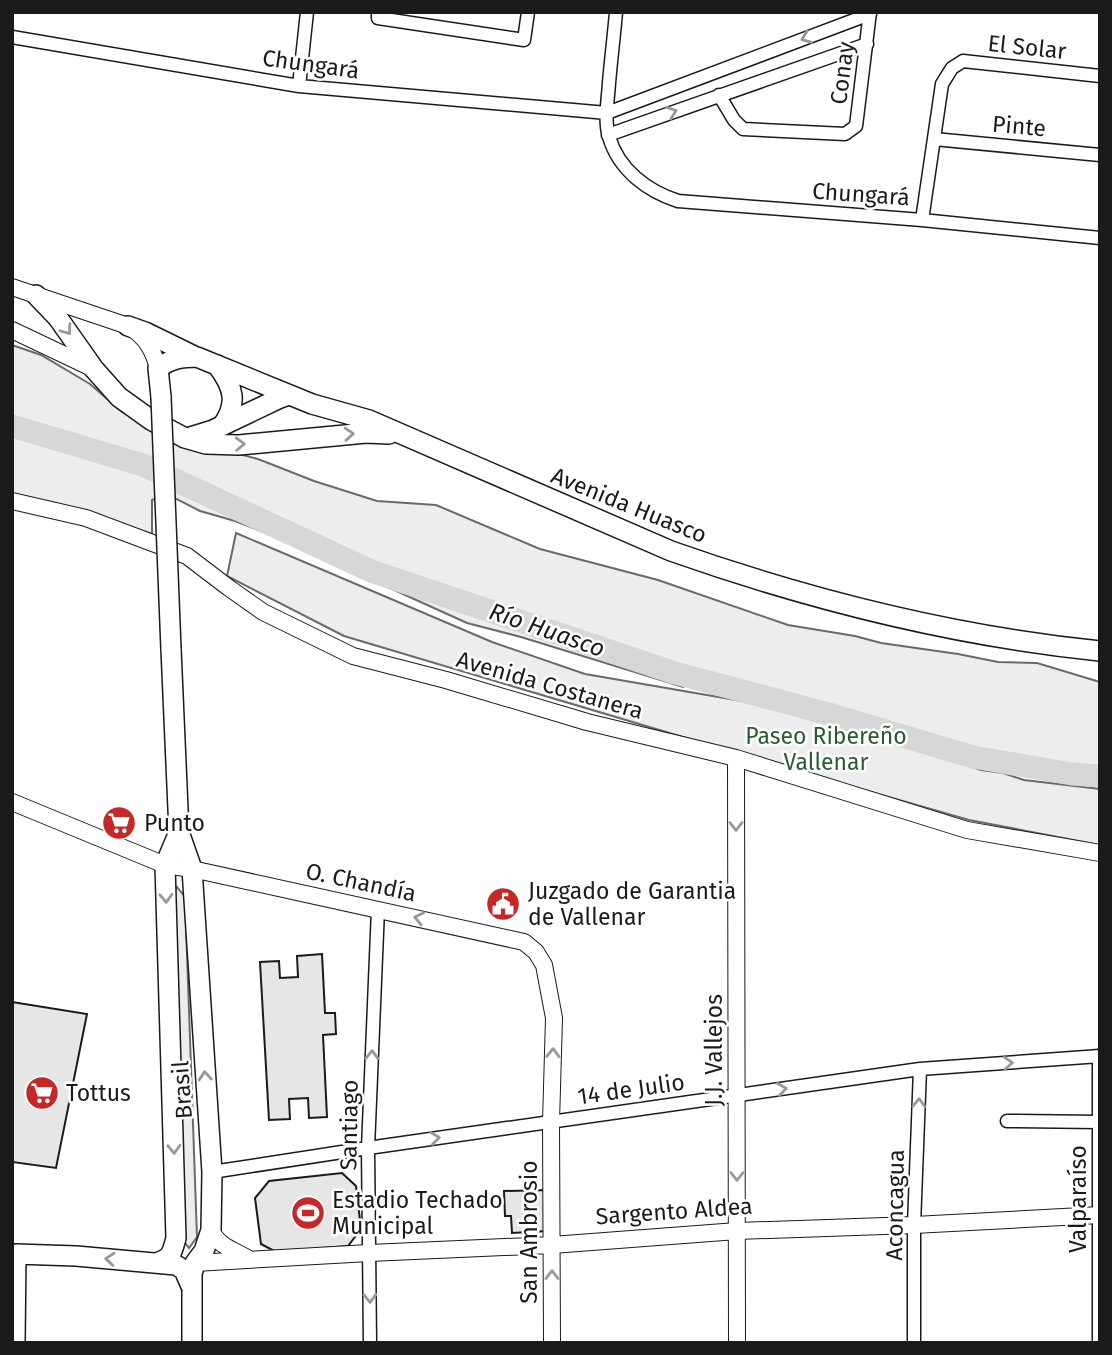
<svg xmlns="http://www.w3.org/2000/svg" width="1112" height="1355" viewBox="0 0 1112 1355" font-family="'Fira Sans',sans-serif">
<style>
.built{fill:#ededed;stroke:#6a6a6a;stroke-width:2}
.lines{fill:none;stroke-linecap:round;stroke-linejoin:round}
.river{stroke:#d7d7d7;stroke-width:23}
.building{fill:#e6e6e6;stroke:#1a1a1a;stroke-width:2}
.street-casing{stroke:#1a1a1a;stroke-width:15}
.secondary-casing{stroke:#1a1a1a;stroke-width:18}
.primary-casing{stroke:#1a1a1a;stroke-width:22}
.street{stroke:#fff;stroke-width:12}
.secondary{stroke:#fff;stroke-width:16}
.primary{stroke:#fff;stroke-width:19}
.primary-bridge-casing{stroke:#1a1a1a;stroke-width:22;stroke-linecap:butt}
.primary-bridge{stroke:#fff;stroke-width:19}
.oneway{stroke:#989898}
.labels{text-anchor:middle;stroke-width:5;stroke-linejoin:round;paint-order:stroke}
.street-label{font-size:23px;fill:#1a1a1a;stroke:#fff}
.park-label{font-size:23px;fill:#2b5a34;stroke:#fff}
.poi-label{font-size:23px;fill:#1a1a1a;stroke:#fff;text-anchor:start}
.water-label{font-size:24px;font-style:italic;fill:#1a1a1a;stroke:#fff}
</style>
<rect width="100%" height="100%" fill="#fff"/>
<path class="built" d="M 12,345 L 41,355 L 90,384 L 122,412 L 149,427 L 201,444 L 258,459 L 314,481 L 377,501 L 436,505 L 540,549 L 658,580 L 788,625 L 855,636 L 881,643 L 958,654 L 998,662 L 1037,663 L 1100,682 L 1100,773 L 1001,761 L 874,734 L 981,770 L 1003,773 L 1024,780 L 1100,789 L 1100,845 L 969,820 L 760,760 L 344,636 L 227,576 L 236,533 L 492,642 L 585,674 L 759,704 L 801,714 L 798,702 L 696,676 L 683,687 L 521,637 L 467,623 L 286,541 L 235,521 L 200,511 L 167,494 L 152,500 L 152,534 L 55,503 L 12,494 Z
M 177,887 L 185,897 L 197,1237 L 189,1248 L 182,1239 L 171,898 Z"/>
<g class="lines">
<path class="river" d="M 12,426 L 143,465 L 371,571 L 675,673 L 829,714 L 973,757 L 1072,774 L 1100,776"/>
</g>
<path class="building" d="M 322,954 L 325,1013 L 335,1013 L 336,1034 L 323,1035 L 327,1117 L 309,1118 L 308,1098 L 289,1099 L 290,1119 L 269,1120 L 260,962 L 279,961 L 280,978 L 298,977 L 297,956 Z
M 12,1002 L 87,1014 L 56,1168 L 12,1162 Z
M 342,1173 L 356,1186 L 361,1229 L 348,1246 L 276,1252 L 261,1244 L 255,1198 L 269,1181 Z
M 547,1190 L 547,1231 L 512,1233 L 511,1216 L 505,1216 L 504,1191 Z"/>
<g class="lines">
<g class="street-casing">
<path id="street" d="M 378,12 L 378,18 L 524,40 L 528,12
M 616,12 C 614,36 611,59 609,83 C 608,100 604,120 609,137 C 619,170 647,191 678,201 L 922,220 L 1100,238
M 12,37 L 299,86 L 607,113 L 870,14
M 299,86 L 307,12
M 719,95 L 734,120 L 743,129 L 845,134 L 856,126 L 870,12
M 608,135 L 867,44
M 934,139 L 1100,155
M 922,220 L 942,84 L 952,68 L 963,61 L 1100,76
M 1007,1121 L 1099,1122
M 212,1172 L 368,1148 L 920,1069 L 1100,1056
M 370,1343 L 368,1148 L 378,909
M 914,1343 L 914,1225 L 920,1069
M 1099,1343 L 1099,1056"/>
</g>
<g class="secondary-casing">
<path id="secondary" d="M 12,287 L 128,326 C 145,336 153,349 158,368
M 12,330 L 92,368
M 12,501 L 86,518 L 187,556 L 229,588 L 263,612 L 353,656 L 446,680 L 587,722 L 736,758 L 967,830 L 1100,853
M 736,758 L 737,1343
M 12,802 L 165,865 L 192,869 L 524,942 L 536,952 L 544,965 L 554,1018 L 551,1122 L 552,1343
M 211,1230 C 218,1246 234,1250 249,1259
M 195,1263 L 369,1253 L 552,1245 L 737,1231 L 914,1225 L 1100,1215"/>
</g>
<g class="primary-casing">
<path id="primary" d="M 36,295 L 58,318 L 94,369 L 119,397 L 151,420 L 185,438 L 206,444 L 239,445 L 366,433 L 389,434
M 128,326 L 145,332 L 196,357
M 217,365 C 233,386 239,403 222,426
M 161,397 L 158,368 C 170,359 182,357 197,357 L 312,404 L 369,420 L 671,551 C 810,600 953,636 1100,651
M 187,438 L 213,430 L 280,398 L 289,395
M 171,649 L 179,832 L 192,869 L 212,1172 L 211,1230 L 204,1251 L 195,1263 L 192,1274 L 192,1343
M 156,1263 C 172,1258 172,1253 176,1238 L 165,865 L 179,832
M 15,1343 L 16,1254 L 76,1256 L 176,1265 L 184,1270 L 191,1286"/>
</g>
<use href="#street" class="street"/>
<use href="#secondary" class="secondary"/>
<use href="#primary" class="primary"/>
<g class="primary-bridge-casing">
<path id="primary-bridge" d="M 161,397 L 171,649"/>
</g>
<use href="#primary-bridge" class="primary-bridge"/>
</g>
<defs><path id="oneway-chevron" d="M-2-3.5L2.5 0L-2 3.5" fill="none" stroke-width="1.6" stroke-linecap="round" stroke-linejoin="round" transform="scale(1.75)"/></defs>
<g class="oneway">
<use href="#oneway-chevron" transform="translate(806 38) rotate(159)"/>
<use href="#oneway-chevron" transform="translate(672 112) rotate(-20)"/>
<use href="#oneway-chevron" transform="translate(67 330) rotate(54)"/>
<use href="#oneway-chevron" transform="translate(349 434) rotate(-4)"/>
<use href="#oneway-chevron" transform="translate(240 444) rotate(-2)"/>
<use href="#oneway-chevron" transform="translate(736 826) rotate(90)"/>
<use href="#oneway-chevron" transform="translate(166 898) rotate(88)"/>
<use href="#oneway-chevron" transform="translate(419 918) rotate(-167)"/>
<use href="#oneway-chevron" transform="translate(553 1053) rotate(-89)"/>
<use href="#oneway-chevron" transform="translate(372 1055) rotate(-88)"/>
<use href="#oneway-chevron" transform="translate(1008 1063) rotate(-4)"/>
<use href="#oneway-chevron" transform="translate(205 1076) rotate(-94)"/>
<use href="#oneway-chevron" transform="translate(782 1089) rotate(-8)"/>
<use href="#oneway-chevron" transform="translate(919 1103) rotate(-88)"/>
<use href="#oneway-chevron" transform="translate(435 1138) rotate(-8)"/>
<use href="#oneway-chevron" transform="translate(174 1149) rotate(88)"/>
<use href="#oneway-chevron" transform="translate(737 1176) rotate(90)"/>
<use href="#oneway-chevron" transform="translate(110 1259) rotate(-175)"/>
<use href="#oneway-chevron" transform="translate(552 1275) rotate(-90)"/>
<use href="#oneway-chevron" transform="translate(370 1298) rotate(89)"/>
</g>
<defs>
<g id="supermarket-disc" transform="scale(1.75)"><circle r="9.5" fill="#c62828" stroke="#fff"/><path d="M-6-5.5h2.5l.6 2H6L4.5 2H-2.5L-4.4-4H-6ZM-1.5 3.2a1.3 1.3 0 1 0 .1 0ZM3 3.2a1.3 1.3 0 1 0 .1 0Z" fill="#fff"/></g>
<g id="civic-disc" transform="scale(1.75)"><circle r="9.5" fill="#c62828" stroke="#fff"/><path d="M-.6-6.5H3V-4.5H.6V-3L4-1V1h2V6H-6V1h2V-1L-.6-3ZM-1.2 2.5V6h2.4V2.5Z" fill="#fff"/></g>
<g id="stadium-disc" transform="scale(1.75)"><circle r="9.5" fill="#c62828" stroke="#fff"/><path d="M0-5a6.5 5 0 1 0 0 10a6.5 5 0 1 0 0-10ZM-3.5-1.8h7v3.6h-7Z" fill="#fff"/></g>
</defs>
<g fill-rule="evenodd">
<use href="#supermarket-disc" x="119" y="823"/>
<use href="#civic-disc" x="503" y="904"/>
<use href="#supermarket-disc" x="42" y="1093"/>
<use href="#stadium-disc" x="308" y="1213"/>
</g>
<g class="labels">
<g class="street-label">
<text transform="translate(1027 47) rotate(6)" y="8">El Solar</text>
<text transform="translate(311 64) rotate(8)" y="8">Chungará</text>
<text transform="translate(842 73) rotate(-83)" y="8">Conay</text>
<text transform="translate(1019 126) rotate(5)" y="8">Pinte</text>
<text transform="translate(861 194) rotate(4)" y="8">Chungará</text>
<text transform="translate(629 505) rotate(22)" y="8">Avenida Huasco</text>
<text transform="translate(550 685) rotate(16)" y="8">Avenida Costanera</text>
<text transform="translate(361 882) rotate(12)" y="8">O. Chandía</text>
<text transform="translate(714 1050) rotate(-90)" y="8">J.J. Vallejos</text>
<text transform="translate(631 1089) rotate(-8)" y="8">14 de Julio</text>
<text transform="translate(182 1090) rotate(-94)" y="8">Brasil</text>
<text transform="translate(349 1125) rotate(-89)" y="8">Santiago</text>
<text transform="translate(1078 1199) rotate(-90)" y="8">Valparaíso</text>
<text transform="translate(895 1205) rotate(-89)" y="8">Aconcagua</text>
<text transform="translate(674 1211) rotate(-4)" y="8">Sargento Aldea</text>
<text transform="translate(529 1232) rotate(-90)" y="8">San Ambrosio</text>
</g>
<g class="park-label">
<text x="826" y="744">Paseo Ribereño<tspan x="826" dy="26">Vallenar</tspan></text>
</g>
<g class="poi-label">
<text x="144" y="831">Punto</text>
<text x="528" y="899">Juzgado de Garantia<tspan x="528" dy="26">de Vallenar</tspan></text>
<text x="66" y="1101">Tottus</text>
<text x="332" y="1208">Estadio Techado<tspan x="332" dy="26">Municipal</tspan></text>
</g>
<g class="water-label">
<text transform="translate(547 630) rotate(19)" y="8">Río Huasco</text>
</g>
</g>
<rect width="1112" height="1355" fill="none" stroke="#1a1a1a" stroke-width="28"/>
</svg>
